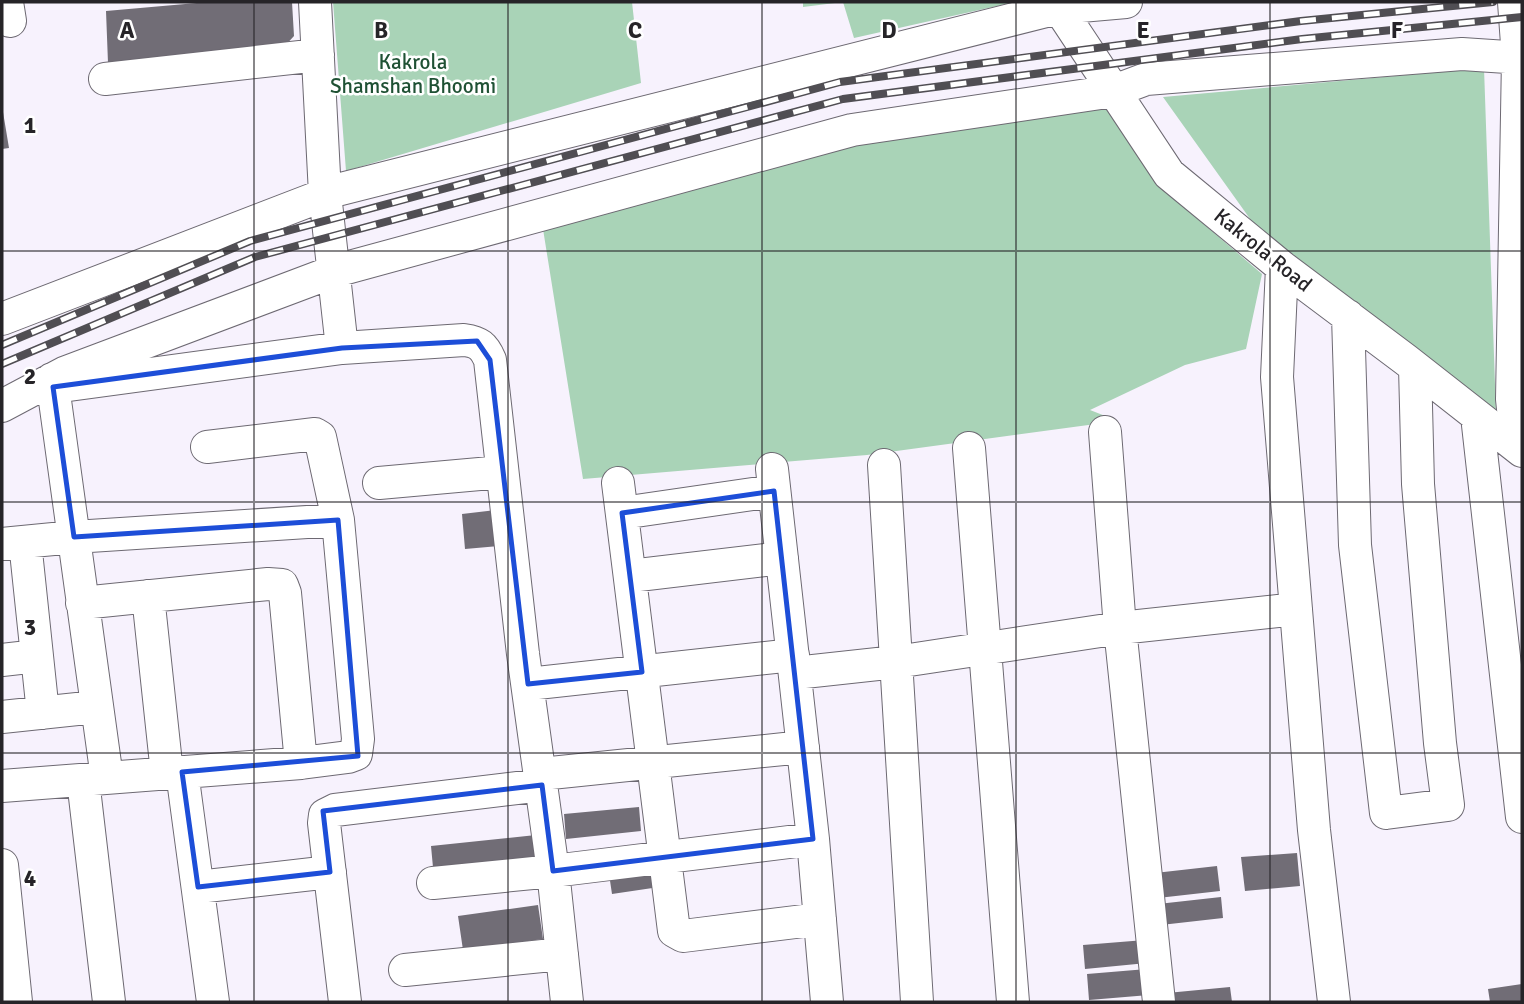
<svg xmlns="http://www.w3.org/2000/svg" width="1524" height="1004" viewBox="0 0 1524 1004" font-family="Signika,sans-serif">
<style>
.green{fill:#a9d3b7}
.building{fill:#716d76}
.lines{fill:none;stroke-linecap:round;stroke-linejoin:round}
.minor-casing{stroke:#6d6972;stroke-width:34}
.minor{stroke:#fff;stroke-width:32}
.rail-casing{stroke:#504e53;stroke-width:8}
.rail{stroke:#fff;stroke-width:5;stroke-dasharray:16;stroke-linecap:butt}
.marked{fill:none;stroke:#1d4ed8;stroke-width:5;stroke-linejoin:round}
.grid{fill:none;stroke:#262428;stroke-width:2;stroke-opacity:0.55}
.labels{text-anchor:middle;stroke-width:5;stroke-linejoin:round;paint-order:stroke}
.park-label{font-size:21px;fill:#1f5134;stroke:#fff}
.street-label{font-size:21px;fill:#262428;stroke:#fff}
.grid-label{font-size:23px;text-anchor:middle;font-weight:bold;fill:#262428;stroke:#fff;stroke-width:5;stroke-linejoin:round;paint-order:stroke}
</style>
<rect width="100%" height="100%" fill="#f7f2fd"/>
<path class="green" d="M 333,2 L 632,2 L 641,83 L 346,171 Z
M 803,2 L 1015,2 L 854,38 L 843,2 L 803,7 Z
M 1484,68 L 1496,413 L 1258,230 L 1163,97 Z
M 1104,103 L 1171,196 L 1262,274 L 1246,349 L 1185,365 L 1090,410 L 1118,421 L 867,455 L 583,479 L 543,229 L 876,137 Z"/>
<path class="building" d="M 208,2 L 292,2 L 294,36 L 282,49 L 108,63 L 106,11 Z
M 2,106 L 9,148 L 2,149 Z
M 496,510 L 499,546 L 465,549 L 462,514 Z
M 639,807 L 641,831 L 566,839 L 564,814 Z
M 536,835 L 539,868 L 434,878 L 431,846 Z
M 1297,853 L 1300,886 L 1245,891 L 1241,857 Z
M 1217,866 L 1220,891 L 1158,898 L 1155,873 Z
M 663,867 L 666,886 L 612,894 L 609,874 Z
M 1221,897 L 1223,918 L 1161,925 L 1158,904 Z
M 538,905 L 543,939 L 463,950 L 458,916 Z
M 1145,940 L 1147,963 L 1085,969 L 1083,945 Z
M 1147,969 L 1149,995 L 1089,1000 L 1087,974 Z
M 1522,984 L 1522,1002 L 1490,1002 L 1488,989 Z
M 1230,987 L 1232,1002 L 1168,1002 L 1167,993 Z"/>
<g class="lines">
<g class="minor-casing">
<path id="minor" d="M 7,2 L 10,21
M 315,2 L 325,194 L 342,348 L 464,340 C 479,342 484,346 490,360 L 523,654 L 553,871 L 567,1002
M 1055,2 L 1169,174 L 1282,267 L 1406,360 L 1522,451
M 1514,2 L 1518,58 L 1512,399 L 1517,447
M 105,79 L 318,55
M 1282,267 L 1277,377 L 1314,830 L 1334,1002
M 1348,316 L 1355,545 L 1386,813 L 1448,805 L 1440,743 L 1418,484 L 1415,367
M 2,319 L 337,190 L 1058,8 L 1126,2
M 52,379 L 107,778
M 69,385 L 342,348
M 2,406 L 64,373 L 335,271 L 852,130 L 1114,91 L 1146,79 L 1462,54 L 1522,58
M 1477,416 L 1522,817
M 1105,432 L 1120,628 L 1159,1002
M 969,448 L 1013,1002
M 884,465 L 917,1002
M 772,469 L 813,839 L 827,1002
M 379,483 L 502,472
M 618,483 L 674,931 L 683,936 L 820,919
M 622,513 L 774,491
M 25,542 L 43,713
M 2,544 L 74,537 L 338,520
M 630,576 L 782,558
M 148,596 L 167,773
M 82,603 L 268,584 L 282,585 L 285,593 L 301,763
M 2,660 L 37,656
M 795,673 L 896,662 L 1120,628 L 1296,609
M 528,684 L 793,655
M 2,717 L 96,707
M 182,772 L 213,1002
M 541,774 L 803,747
M 83,780 L 109,1002
M 2,786 L 301,763 L 348,757 L 356,754 L 358,739 L 338,520 L 320,437 L 315,434 L 207,447
M 2,865 L 16,1002
M 433,883 L 553,871 L 813,839
M 198,887 L 330,872
M 405,970 L 562,954
M 345,1002 L 324,823 L 325,815 L 335,810 L 542,785"/>
</g>
<use href="#minor" class="minor"/>
<g class="rail-casing">
<path id="rail" d="M 2,345 L 250,241 L 840,82 L 1301,21 L 1493,2
M 2,364 L 255,257 L 843,99 L 1302,39 L 1522,17"/>
</g>
<use href="#rail" class="rail"/>
</g>
<path class="marked" d="M 477,341 L 490,360 L 528,684 L 642,672 L 622,513 L 774,491 L 813,839 L 553,871 L 542,785 L 323,811 L 330,872 L 198,887 L 182,772 L 358,756 L 338,520 L 74,537 L 53,387 L 342,348 Z"/>
<path class="grid" d="M 254,2 L 254,1002M 508,2 L 508,1002M 762,2 L 762,1002M 1016,2 L 1016,1002M 1270,2 L 1270,1002M 2,251 L 1522,251M 2,502 L 1522,502M 2,753 L 1522,753"/>
<g class="labels">
<g class="park-label">
<text x="413" y="69">Kakrola<tspan x="413" dy="24">Shamshan Bhoomi</tspan></text>
</g>
<g class="street-label">
<text transform="translate(1263 250) rotate(39)" y="7">Kakrola Road</text>
</g>
</g>
<g class="grid-label">
<text x="127" y="38">A</text>
<text x="381" y="38">B</text>
<text x="635" y="38">C</text>
<text x="889" y="38">D</text>
<text x="1143" y="38">E</text>
<text x="1397" y="38">F</text>
<text x="30" y="133">1</text>
<text x="30" y="384">2</text>
<text x="30" y="635">3</text>
<text x="30" y="886">4</text>
</g>
<rect width="1524" height="1004" fill="none" stroke="#262428" stroke-width="7"/>
</svg>
